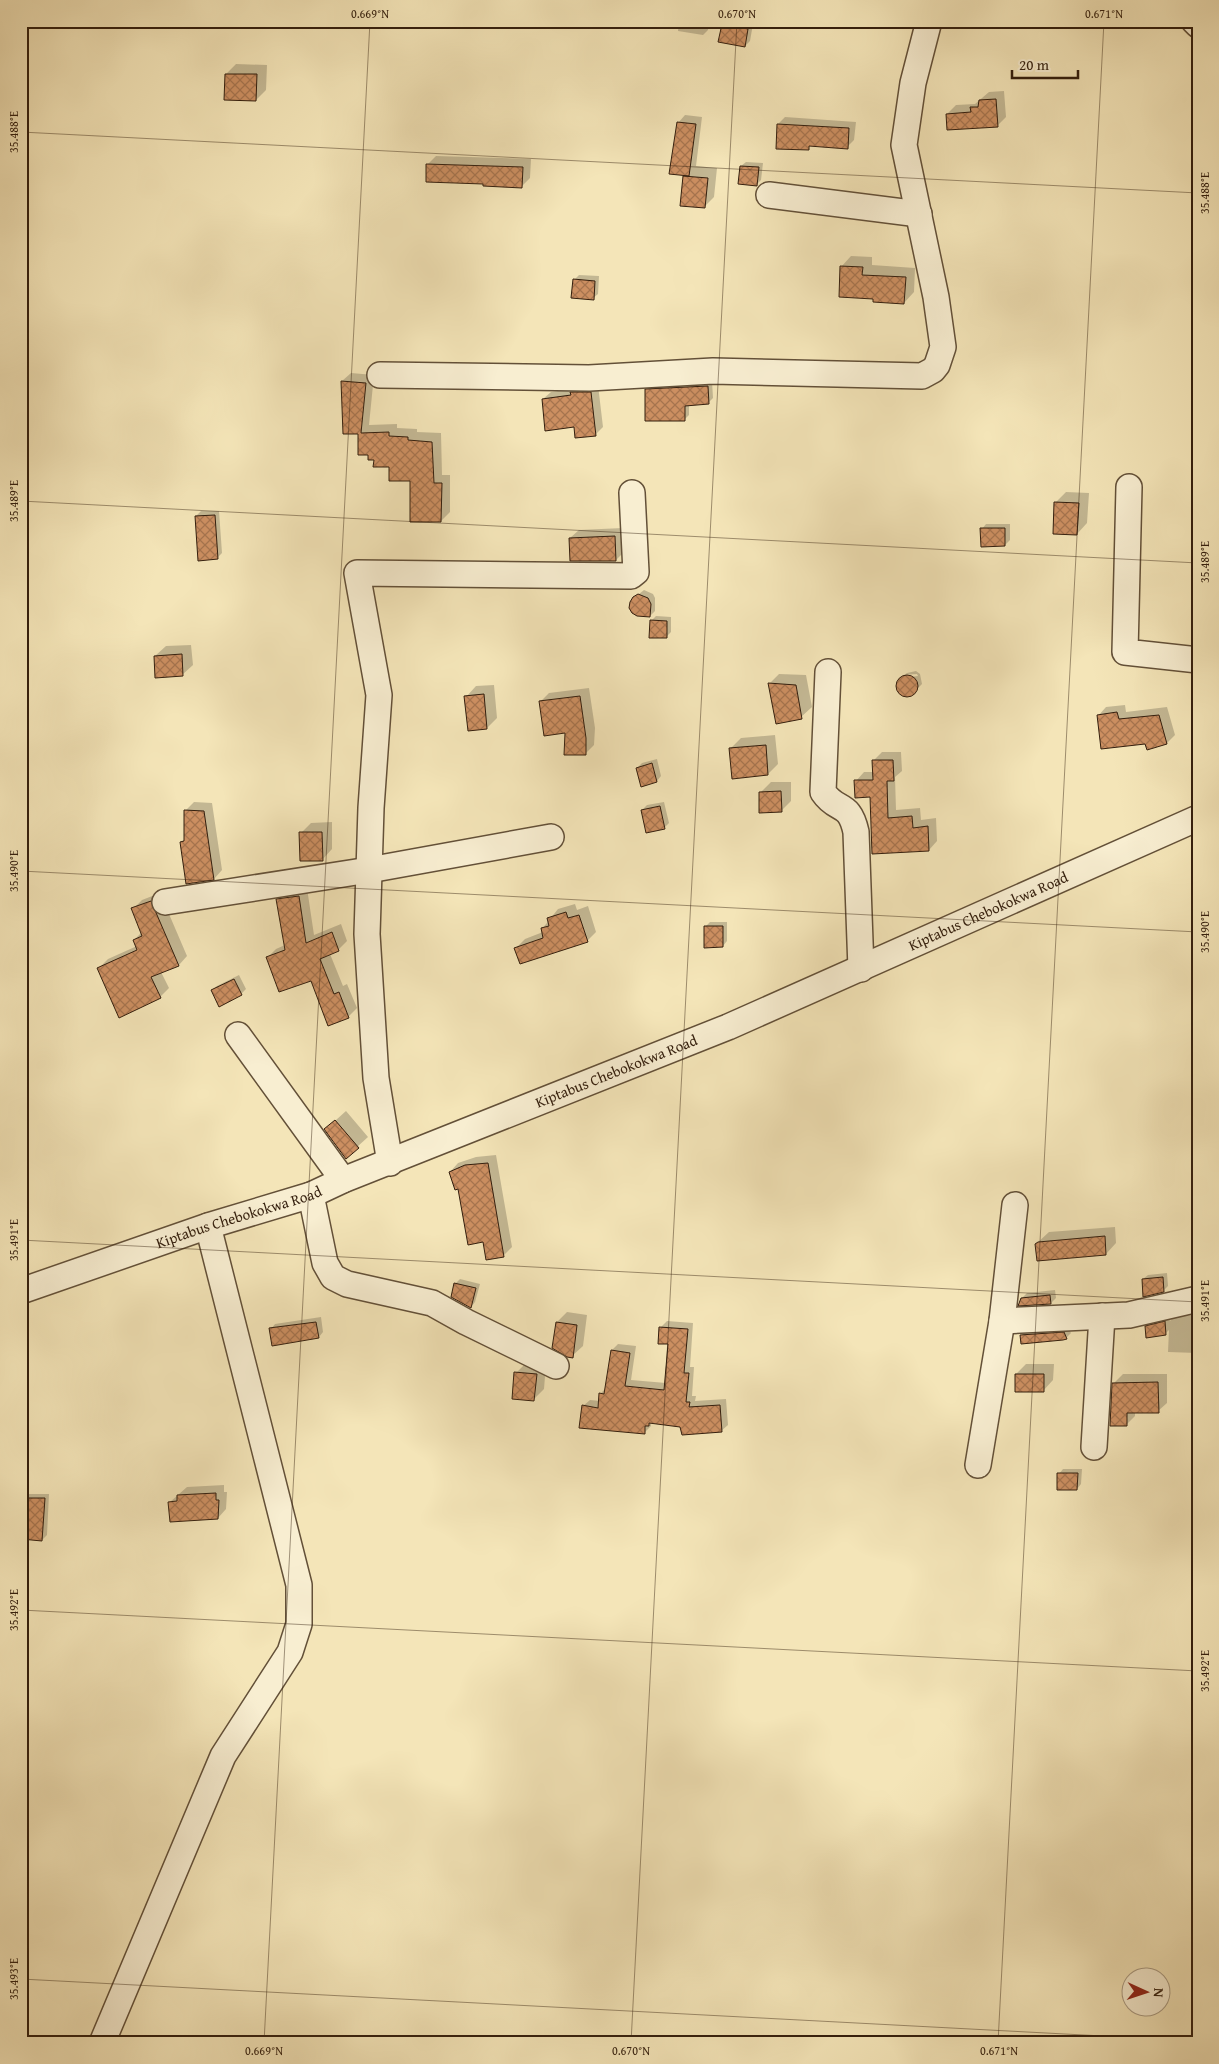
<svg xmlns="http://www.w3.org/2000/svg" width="1219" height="2064" viewBox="0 0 1219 2064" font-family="'Gentium Book Plus',serif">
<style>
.shadow{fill:#0003}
.building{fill:url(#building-cross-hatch);stroke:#331e0d}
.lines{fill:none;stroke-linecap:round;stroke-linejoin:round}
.minor-casing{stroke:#635038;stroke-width:28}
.minor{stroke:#f8eed1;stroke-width:25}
.ticks{fill:none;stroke:#331e0d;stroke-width:1;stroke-opacity:0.45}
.labels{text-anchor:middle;stroke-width:4;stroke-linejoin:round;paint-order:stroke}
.street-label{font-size:15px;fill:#331e0d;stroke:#f8eed1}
.neatline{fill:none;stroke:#331e0d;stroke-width:2}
.ticks-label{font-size:12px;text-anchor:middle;fill:#331e0d}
</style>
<defs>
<pattern id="building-cross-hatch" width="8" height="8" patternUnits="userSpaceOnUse" patternTransform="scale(1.25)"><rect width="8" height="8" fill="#cc8f61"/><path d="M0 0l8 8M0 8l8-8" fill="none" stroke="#a6744e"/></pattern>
</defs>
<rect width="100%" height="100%" fill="#f4e5b8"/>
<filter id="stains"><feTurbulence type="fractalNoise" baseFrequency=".004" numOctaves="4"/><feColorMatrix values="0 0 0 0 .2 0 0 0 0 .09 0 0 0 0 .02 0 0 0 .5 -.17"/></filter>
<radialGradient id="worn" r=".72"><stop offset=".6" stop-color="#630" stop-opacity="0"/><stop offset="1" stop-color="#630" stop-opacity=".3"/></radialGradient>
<path class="shadow" d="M 679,21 L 709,21 L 708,30 L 703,35 L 678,31 Z
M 726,21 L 753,24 L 750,41 L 745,46 L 723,24 Z
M 236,64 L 267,65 L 266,90 L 256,100 L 226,74 Z
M 1004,91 L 1006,117 L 997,126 L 947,114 L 956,105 L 975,104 L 989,92 Z
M 685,115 L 702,117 L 696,166 L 717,168 L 714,197 L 704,207 L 684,176 L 686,175 L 678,123 Z
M 785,117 L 856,122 L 854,140 L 847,147 L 811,145 L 808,148 L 778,124 Z
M 436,156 L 531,159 L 530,178 L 521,187 L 484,183 L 428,164 Z
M 746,162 L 763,163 L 761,180 L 757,184 L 741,166 Z
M 851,256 L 872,257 L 872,265 L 915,268 L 914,292 L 904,303 L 874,298 L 841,267 Z
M 579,275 L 599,276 L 598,294 L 593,298 L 574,280 Z
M 351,373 L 374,375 L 369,425 L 397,424 L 397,428 L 417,429 L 417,432 L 441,433 L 442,475 L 450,475 L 450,512 L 441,521 L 412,480 L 369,454 L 360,433 L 342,381 Z
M 712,381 L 713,398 L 708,403 L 689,404 L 689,415 L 685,419 L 646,390 L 651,385 Z
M 598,385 L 603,427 L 595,435 L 575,426 L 543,399 L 551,392 Z
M 1066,492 L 1089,493 L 1087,523 L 1077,534 L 1056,502 Z
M 201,511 L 219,511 L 222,553 L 217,558 L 196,516 Z
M 986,524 L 1010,524 L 1010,540 L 1005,545 L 982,529 Z
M 623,528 L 624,552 L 616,560 L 570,538 L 579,530 Z
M 644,590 L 653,594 L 655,598 L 655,611 L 650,616 L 634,598 Z
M 656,616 L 671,617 L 671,632 L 666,637 L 651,621 Z
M 191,645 L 193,665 L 182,675 L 155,656 L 166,646 Z
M 916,671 L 920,674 L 922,684 L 913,693 L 904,695 L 898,687 L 898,682 L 901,678 L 918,676 L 917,674 L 904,675 L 907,673 Z
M 779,674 L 806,675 L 812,707 L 801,717 L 769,684 Z
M 494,685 L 497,718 L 487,728 L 466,697 L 476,686 Z
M 589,688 L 595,728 L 594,745 L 585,754 L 540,702 L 549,693 Z
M 1125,705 L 1126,712 L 1167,707 L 1175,735 L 1167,743 L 1146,742 L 1098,716 L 1106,707 Z
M 775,735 L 778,764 L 768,774 L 730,749 L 741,738 Z
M 882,752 L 901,752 L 902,771 L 895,777 L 896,810 L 920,808 L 921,820 L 936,818 L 937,841 L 929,850 L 873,852 L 871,796 L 856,781 L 864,772 L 874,772 L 873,761 Z
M 657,759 L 661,776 L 657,781 L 637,768 L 642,763 Z
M 771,782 L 791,782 L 791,801 L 781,811 L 760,793 Z
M 194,802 L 212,803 L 222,870 L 214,879 L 187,883 L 182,842 L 185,839 L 185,811 Z
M 664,802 L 669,823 L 664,828 L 642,810 L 647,805 Z
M 332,822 L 332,849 L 322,860 L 301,833 L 311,823 Z
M 307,888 L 314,935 L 341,924 L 347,941 L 338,950 L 330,954 L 343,986 L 347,984 L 357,1008 L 348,1017 L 312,979 L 268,957 L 276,949 L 285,945 L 277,900 L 286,891 Z
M 160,893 L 187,956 L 179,965 L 161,972 L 169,988 L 160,997 L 99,968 L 108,959 L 137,946 L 134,940 L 142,932 L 133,909 L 142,900 Z
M 575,904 L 577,910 L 588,906 L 596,932 L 587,941 L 516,948 L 525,939 L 543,932 L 542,929 L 558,909 Z
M 710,922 L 727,922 L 727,941 L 723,946 L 705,927 Z
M 239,975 L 246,989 L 241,994 L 212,990 L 217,986 Z
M 346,1111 L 368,1137 L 346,1157 L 326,1129 Z
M 496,1155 L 512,1247 L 504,1255 L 450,1172 L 458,1163 L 476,1157 Z
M 1115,1227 L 1116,1243 L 1106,1254 L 1036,1244 L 1049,1232 Z
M 1167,1273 L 1168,1286 L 1163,1291 L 1143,1279 L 1148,1275 Z
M 460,1279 L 480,1284 L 475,1302 L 471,1307 L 456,1283 Z
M 1055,1290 L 1056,1298 L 1051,1303 L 1020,1305 L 1022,1298 L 1027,1293 Z
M 567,1312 L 587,1315 L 583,1346 L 572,1356 L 557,1322 Z
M 1198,1315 L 1197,1353 L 1168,1352 L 1169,1330 L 1165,1334 L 1147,1326 L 1151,1322 L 1169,1317 L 1170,1321 L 1174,1316 Z
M 321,1317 L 323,1332 L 319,1337 L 271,1329 L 275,1324 Z
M 667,1321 L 693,1323 L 690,1367 L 694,1367 L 692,1396 L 696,1396 L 695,1401 L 726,1399 L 728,1425 L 721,1431 L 651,1423 L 651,1426 L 644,1433 L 583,1406 L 590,1400 L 600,1401 L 600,1394 L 606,1388 L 612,1350 L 618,1344 L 636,1346 L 631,1380 L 666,1383 L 670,1343 L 660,1328 Z
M 1068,1328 L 1071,1333 L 1066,1338 L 1022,1335 L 1026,1330 Z
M 526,1363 L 546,1364 L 544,1389 L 534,1399 L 516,1373 Z
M 1026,1364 L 1054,1364 L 1053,1380 L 1043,1391 L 1016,1374 Z
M 1123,1374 L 1167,1374 L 1167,1403 L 1158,1411 L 1135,1411 L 1135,1416 L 1126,1425 L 1114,1383 Z
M 1063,1469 L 1082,1469 L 1081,1484 L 1077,1489 L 1059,1474 Z
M 224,1485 L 224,1492 L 227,1492 L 226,1509 L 218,1518 L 170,1502 L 187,1487 Z
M 26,1494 L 49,1494 L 47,1535 L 42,1540 L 21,1499 Z
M 21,1734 L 26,1735 L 21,1748 Z"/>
<path class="building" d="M 722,24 L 748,29 L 745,47 L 718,42 Z
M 225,74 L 257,74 L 256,101 L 224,100 Z
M 996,99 L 998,127 L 947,130 L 946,114 L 971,112 L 970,107 L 978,107 L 979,100 Z
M 677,122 L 696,124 L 689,176 L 669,174 Z
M 777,124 L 849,128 L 848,149 L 809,146 L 809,150 L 776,149 Z
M 426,164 L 523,167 L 522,188 L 483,186 L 483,184 L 426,182 Z
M 740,166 L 759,167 L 757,186 L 738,184 Z
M 683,176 L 708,178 L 705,208 L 680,206 Z
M 840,266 L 863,267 L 862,275 L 906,277 L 904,304 L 873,302 L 873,299 L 839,297 Z
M 573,279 L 595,281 L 594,300 L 571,298 Z
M 341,381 L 366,383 L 361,433 L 389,432 L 389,436 L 408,437 L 408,440 L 432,442 L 434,483 L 442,483 L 441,522 L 410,522 L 410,481 L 389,481 L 389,467 L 373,467 L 374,460 L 368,460 L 368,455 L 358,455 L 358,434 L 343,434 Z
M 708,386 L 709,404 L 685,406 L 685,421 L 645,421 L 645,389 Z
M 570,392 L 591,392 L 596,436 L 575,438 L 574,427 L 545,431 L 542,399 L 571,395 Z
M 1054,502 L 1079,503 L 1077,535 L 1053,534 Z
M 215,515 L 218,559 L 198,561 L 195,516 Z
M 980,528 L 1005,528 L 1005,546 L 981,547 Z
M 615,536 L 616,561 L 570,561 L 569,538 Z
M 638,594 L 648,598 L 651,604 L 650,617 L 637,616 L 632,613 L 629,608 L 630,602 L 633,597 Z
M 650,620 L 667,621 L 667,638 L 649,638 Z
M 182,654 L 183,676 L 155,678 L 154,656 Z
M896 686a11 11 0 1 1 22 0a11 11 0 1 1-22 0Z
M 768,683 L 796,685 L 802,719 L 776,724 Z
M 484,694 L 487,729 L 468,731 L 464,696 Z
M 580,696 L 586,738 L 586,755 L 564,755 L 565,733 L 544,736 L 539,701 Z
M 1117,712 L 1119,719 L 1159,715 L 1167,744 L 1147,750 L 1145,744 L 1101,749 L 1097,715 Z
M 766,745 L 768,775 L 732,779 L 729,748 Z
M 872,760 L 893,760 L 894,781 L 887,781 L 888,818 L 912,816 L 913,828 L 928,826 L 929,851 L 872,854 L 870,797 L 855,798 L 854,780 L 873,780 Z
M 652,763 L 657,782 L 641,787 L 636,768 Z
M 781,791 L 782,812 L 759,813 L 759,792 Z
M 660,806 L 665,829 L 646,833 L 641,810 Z
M 184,810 L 204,811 L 214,880 L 186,884 L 180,842 L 184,841 Z
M 299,832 L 322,832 L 323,861 L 300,861 Z
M 299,896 L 306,943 L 332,932 L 339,951 L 320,959 L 334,994 L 339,992 L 349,1018 L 328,1026 L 311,981 L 279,992 L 266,957 L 285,950 L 276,899 Z
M 151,901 L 179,966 L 151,977 L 161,998 L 119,1018 L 97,968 L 137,950 L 133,940 L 142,936 L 131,908 Z
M 566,912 L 568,918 L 579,915 L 588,942 L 520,964 L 514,948 L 543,938 L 541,928 L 549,926 L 547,918 Z
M 704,926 L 723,926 L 723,947 L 704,948 Z
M 234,979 L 242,995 L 219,1007 L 211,990 Z
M 335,1120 L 359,1148 L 346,1159 L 324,1129 Z
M 488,1163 L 504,1257 L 486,1260 L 483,1242 L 468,1245 L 458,1189 L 455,1190 L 449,1172 L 465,1165 Z
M 1105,1236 L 1106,1255 L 1037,1261 L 1035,1244 L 1038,1242 Z
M 1163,1277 L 1164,1292 L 1143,1297 L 1142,1279 Z
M 454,1283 L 476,1288 L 471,1308 L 451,1297 Z
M 1050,1295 L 1051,1304 L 1018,1306 L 1021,1298 Z
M 1165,1321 L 1166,1335 L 1146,1338 L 1145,1326 Z
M 316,1322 L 319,1338 L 272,1346 L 269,1328 Z
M 556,1322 L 577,1325 L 573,1358 L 567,1357 L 552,1348 Z
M 659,1327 L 688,1329 L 684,1373 L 689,1373 L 686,1402 L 690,1402 L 689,1407 L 720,1405 L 722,1432 L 682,1435 L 680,1427 L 649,1423 L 649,1426 L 645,1426 L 645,1434 L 579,1428 L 582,1405 L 598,1408 L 599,1393 L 604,1394 L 611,1350 L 630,1353 L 625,1386 L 664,1390 L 668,1344 L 658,1344 Z
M 1064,1332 L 1067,1339 L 1063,1340 L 1021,1344 L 1020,1335 Z
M 514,1372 L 537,1374 L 534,1401 L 512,1399 Z
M 1015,1374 L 1044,1374 L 1044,1392 L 1015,1392 Z
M 1158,1382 L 1159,1413 L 1127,1413 L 1127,1426 L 1110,1426 L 1112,1383 Z
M 1057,1473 L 1078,1473 L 1077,1490 L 1057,1490 Z
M 216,1493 L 216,1500 L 219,1500 L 218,1519 L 170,1522 L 168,1502 L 177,1501 L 177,1495 Z
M 21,1498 L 45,1498 L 42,1541 L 21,1539 Z"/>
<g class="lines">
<g class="minor-casing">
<g id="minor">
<path d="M 1194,21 L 1198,25"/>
<path d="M 769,195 L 919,214"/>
<path d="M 380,375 L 589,378 L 713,371 L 922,376 L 933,370 L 937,365 L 943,347 L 936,297 L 904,145 L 913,83 L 929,21"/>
<path d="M 1129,487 L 1125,652 L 1198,660"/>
<path d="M 828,672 L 823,792 C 837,813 849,800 856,832 L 861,969"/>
<path d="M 165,902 L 369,870 L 551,837"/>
<path d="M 238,1035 L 343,1180"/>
<path d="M 390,1163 L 376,1078 L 367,934 L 371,808 L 379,695 L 357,573 L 631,576 L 636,572 L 632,493"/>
<path d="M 311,1195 L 325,1263 L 333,1277 L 347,1284 L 432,1303 L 466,1322 L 556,1366"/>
<path d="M 1015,1205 L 1002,1321 L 1129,1315 L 1198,1299"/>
<path id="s1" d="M 21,1291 L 208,1226 L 311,1195 L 343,1180 L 728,1027 L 1198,818"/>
<path d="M 1094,1447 L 1102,1316"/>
<path d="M 978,1465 L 1002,1321"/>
<path d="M 102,2043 L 223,1756 L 290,1652 L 299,1624 L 299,1585 L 208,1226"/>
</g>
</g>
<use href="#minor" class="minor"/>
</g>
<path class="ticks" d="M 21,132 L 1198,193M 21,501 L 1198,563M 21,871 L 1198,932M 21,1240 L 1198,1302M 21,1610 L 1198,1671M 21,1979 L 1198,2041M 264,2043 L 370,21M 631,2043 L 737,21M 998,2043 L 1104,21"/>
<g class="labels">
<g class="street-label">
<text dy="5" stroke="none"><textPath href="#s1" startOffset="1040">Kiptabus Chebokokwa Road</textPath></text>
<text dy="5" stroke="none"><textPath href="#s1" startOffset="635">Kiptabus Chebokokwa Road</textPath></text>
<text dy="5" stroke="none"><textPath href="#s1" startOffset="230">Kiptabus Chebokokwa Road</textPath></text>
</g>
</g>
<rect width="1219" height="2064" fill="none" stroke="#f4e5b8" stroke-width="55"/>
<g transform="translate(1146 1992) rotate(93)"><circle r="24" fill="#f8eed1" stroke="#a99b83"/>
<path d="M0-4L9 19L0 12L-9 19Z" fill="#8f2418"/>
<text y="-8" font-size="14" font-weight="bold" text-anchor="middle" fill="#331e0d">N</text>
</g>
<path d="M1012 70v8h66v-8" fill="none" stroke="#331e0d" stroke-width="2.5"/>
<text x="1019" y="70" font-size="15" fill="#331e0d" stroke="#f8eed1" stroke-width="4" paint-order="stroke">20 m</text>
<rect x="28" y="28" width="1164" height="2008" class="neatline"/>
<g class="ticks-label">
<text x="370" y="18">0.669°N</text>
<text x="737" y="18">0.670°N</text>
<text x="1104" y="18">0.671°N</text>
<text transform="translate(14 132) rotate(-90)" y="4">35.488°E</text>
<text transform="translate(1205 193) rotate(-90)" y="4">35.488°E</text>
<text transform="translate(14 501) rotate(-90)" y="4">35.489°E</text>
<text transform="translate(1205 562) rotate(-90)" y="4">35.489°E</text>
<text transform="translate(14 871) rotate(-90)" y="4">35.490°E</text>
<text transform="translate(1205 932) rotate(-90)" y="4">35.490°E</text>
<text transform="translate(14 1240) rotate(-90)" y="4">35.491°E</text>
<text transform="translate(1205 1301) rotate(-90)" y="4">35.491°E</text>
<text transform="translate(14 1610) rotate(-90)" y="4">35.492°E</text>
<text transform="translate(1205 1671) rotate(-90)" y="4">35.492°E</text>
<text transform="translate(14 1979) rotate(-90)" y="4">35.493°E</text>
<text x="264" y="2055">0.669°N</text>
<text x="631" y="2055">0.670°N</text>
<text x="999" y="2055">0.671°N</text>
</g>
<rect width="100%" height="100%" filter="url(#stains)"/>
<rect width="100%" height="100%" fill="url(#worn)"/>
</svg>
